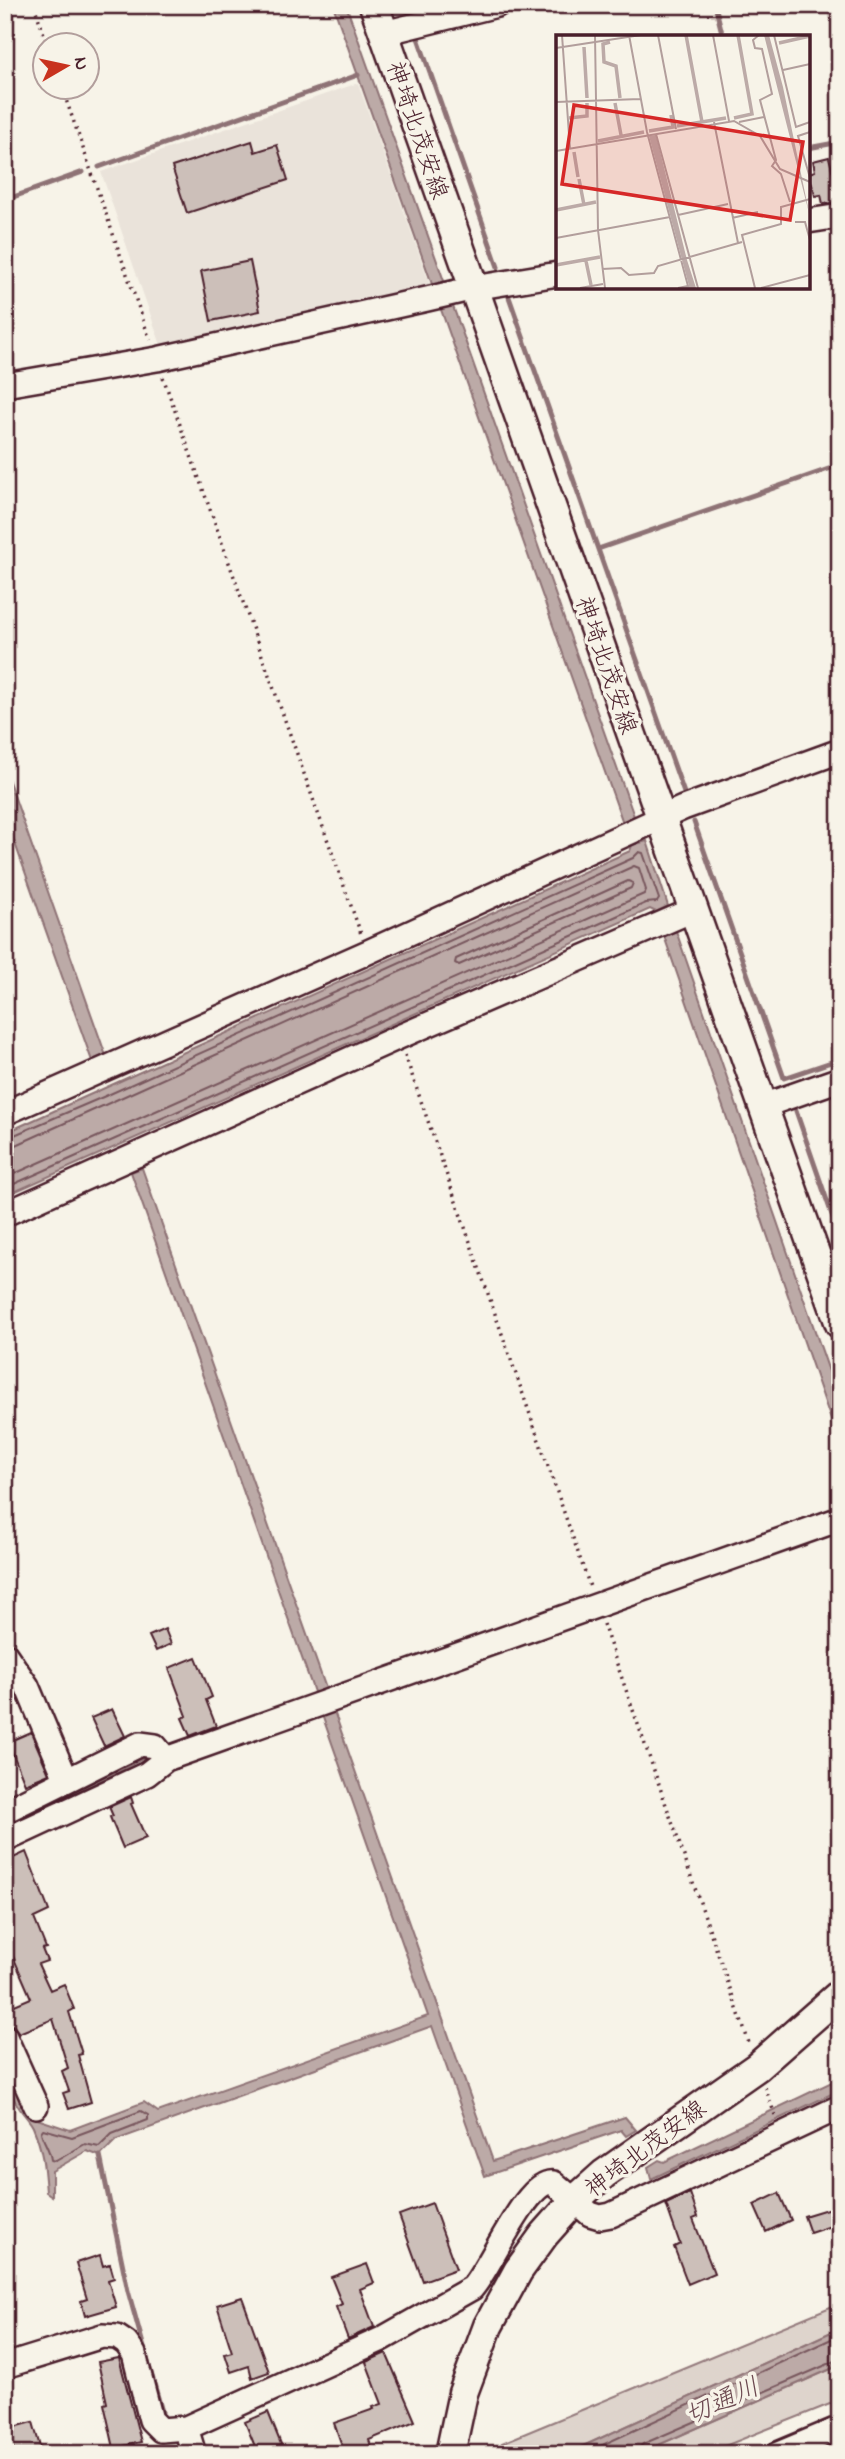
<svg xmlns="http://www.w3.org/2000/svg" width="845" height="2459" viewBox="0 0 845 2459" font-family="'Indie Flower','Klee One',sans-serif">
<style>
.built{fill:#eae3da}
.green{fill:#ded4cc;stroke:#947a7c;stroke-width:2}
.water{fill:#bcaaa7;stroke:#8e7275;stroke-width:2}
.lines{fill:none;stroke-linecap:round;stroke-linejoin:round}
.shore{stroke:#78575d;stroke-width:2}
.stream{stroke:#8e7275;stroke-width:5}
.building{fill:#ccbfb9;stroke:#4a1f2b;stroke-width:2}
.minor-casing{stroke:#4a1f2b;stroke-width:28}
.major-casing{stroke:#4a1f2b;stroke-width:33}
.path{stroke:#4a1f2b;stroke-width:3.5;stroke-dasharray:2 5;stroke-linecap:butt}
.minor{stroke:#f7f3e8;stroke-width:23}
.major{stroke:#f7f3e8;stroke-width:28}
.labels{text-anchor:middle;stroke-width:7;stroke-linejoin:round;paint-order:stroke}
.street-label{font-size:24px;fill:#4a1f2b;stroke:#f7f3e8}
.water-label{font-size:26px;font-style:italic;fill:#6c4950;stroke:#f7f3e8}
.inset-river{fill:none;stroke:#bcaaa7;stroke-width:3.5}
.inset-road{fill:none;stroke:#b29e9c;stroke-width:2}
.view{fill:#d62828;fill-opacity:0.15;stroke:#d62828;stroke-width:3.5}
.inset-edge{fill:none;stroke:#4a1f2b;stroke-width:3.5}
</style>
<rect width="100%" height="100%" fill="#f7f3e8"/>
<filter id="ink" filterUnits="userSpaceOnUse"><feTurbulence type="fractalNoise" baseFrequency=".0143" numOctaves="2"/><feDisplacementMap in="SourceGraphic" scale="14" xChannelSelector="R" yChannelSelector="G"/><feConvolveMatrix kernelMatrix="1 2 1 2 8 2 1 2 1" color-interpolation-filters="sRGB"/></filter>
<g filter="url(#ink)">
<path class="built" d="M 358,83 L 432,290 L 162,348 L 101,172 Z"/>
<path class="green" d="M 840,2303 L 840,2328 L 566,2454 L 510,2454 L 502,2443 Z
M 840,2365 L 840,2400 L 705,2454 L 638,2454 Z"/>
<path class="water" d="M 333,5 L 346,5 L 635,819 L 623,823 Z
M 5,770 L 106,1056 L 92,1061 L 5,815 Z
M 647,841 L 668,906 L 656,912 L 650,909 L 5,1196 L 5,1133 L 630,851 L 632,845 Z
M 675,928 L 840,1403 L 840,1446 L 663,933 Z
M 142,1168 L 493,2161 L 625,2117 L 636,2130 L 626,2136 L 621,2130 L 485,2176 L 432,2026 L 116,2140 L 100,2156 L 87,2151 L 52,2171 L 52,2196 L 46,2192 C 44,2166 43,2151 33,2127 C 30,2121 24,2115 20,2109 C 10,2095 5,2079 5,2062 L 23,2104 L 31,2117 L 70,2130 L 144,2102 L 158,2112 L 428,2016 L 131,1172 Z
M 840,2078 L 840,2090 L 651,2179 L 648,2167 L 659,2160 L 664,2162 Z
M 840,2328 L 840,2365 L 638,2454 L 566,2454 Z"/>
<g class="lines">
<path class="shore" d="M 628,881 L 633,883 L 631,888 L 459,965 L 455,963 L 456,959 Z
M 5,1139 L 110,1094 L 633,858 L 639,852 L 643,853 L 659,899 L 657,902 L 646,903 L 5,1188
M 5,1148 L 14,1146 L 634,866 L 639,868 L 646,890 L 644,894 L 5,1178
M 141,2111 L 148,2115 L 148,2120 L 112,2134 L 99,2147 L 85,2144 L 56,2161 L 51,2160 C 50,2149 43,2142 41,2132 L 43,2129 L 72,2137 Z
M 583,2454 L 840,2335
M 638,2454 L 639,2448 L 643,2444 L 840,2359"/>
<path class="stream" d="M 406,5 L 411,18
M 715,5 L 723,37
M 417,35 L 498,267
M 808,148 L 840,142
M 99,167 L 358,75
M 5,200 L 83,172
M 509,297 L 684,793
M 598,549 L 840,465
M 694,822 L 784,1078 L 840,1059
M 796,1111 L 840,1238
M 31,1816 L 143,1757
M 100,2156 L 128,2291 L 162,2412"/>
</g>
<path class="building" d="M 252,141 L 255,152 L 277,145 L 288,180 L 187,213 L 172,167 Z
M 829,157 L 840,202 L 823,204 L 821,195 L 815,196 L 809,173 L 815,171 L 813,161 Z
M 250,261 L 260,311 L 211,321 L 201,271 Z
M 165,1629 L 171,1644 L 156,1651 L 149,1636 Z
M 196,1657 L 212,1697 L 206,1700 L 216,1726 L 190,1736 L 182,1718 L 187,1716 L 169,1668 Z
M 112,1709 L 125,1736 L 104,1746 L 91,1718 Z
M 31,1732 L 49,1774 L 25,1784 L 8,1742 Z
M 131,1797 L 133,1803 L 131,1804 L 146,1838 L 123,1848 L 110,1817 L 113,1816 L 109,1807 Z
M 26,1852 L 49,1911 L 34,1918 L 46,1948 L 42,1949 L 47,1961 L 38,1964 L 50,1990 L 64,1984 L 74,2009 L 69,2012 L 82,2054 L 78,2055 L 91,2102 L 69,2109 L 63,2093 L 69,2091 L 62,2071 L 68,2068 L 53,2019 L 19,2033 L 14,2026 L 5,2022 L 5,2009 L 31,1998 L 5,1938 L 5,1867 L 13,1864 L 11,1859 Z
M 690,2193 L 698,2217 L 693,2219 L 714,2273 L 688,2284 L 674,2247 L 680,2244 L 666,2204 Z
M 779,2193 L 791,2220 L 766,2232 L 754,2205 Z
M 432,2203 L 456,2269 L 423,2281 L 399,2215 Z
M 840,2205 L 840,2223 L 810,2233 L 804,2216 Z
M 100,2255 L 103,2266 L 110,2264 L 114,2278 L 108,2280 L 116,2307 L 85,2316 L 81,2301 L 87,2299 L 76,2263 Z
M 367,2264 L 374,2283 L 360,2289 L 374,2327 L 348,2339 L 336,2307 L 342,2304 L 331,2277 Z
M 242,2297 L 269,2372 L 252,2378 L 249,2366 L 231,2372 L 225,2354 L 232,2352 L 217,2305 Z
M 386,2353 L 415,2421 L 369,2440 L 374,2454 L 345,2454 L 334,2423 L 374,2409 L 373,2407 L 382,2404 L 366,2362 Z
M 119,2358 L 141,2442 L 114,2448 L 104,2404 L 107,2403 L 98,2362 Z
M 268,2412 L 285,2454 L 258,2454 L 245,2422 Z
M 33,2422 L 42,2454 L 15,2454 L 7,2429 Z"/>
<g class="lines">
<g class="minor-casing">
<path id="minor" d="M 384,33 L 497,5
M 808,221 L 840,216
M 5,385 L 157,359 L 427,299 L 474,288 L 558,274
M 763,1106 L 840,1079
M 5,1113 L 368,952 L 683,808 L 840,751
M 5,1214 L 399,1037 L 693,910
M 5,1654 L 27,1686 L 66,1779
M 5,1811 L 140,1744 L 155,1746 L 166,1759 L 840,1519
M 5,1840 L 147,1774 L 166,1759
M 5,2037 L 36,2106
M 5,2366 L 102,2336 L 117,2337 L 126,2343 L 134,2354 L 151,2420 L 161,2430 L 186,2428 L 382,2339 L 472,2288 C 490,2269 528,2176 554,2183 L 590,2214 L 600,2217 L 611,2215 L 840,2107
M 186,2428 L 194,2454
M 778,2454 L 840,2428"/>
</g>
<g class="major-casing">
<path id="major" d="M 374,5 L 840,1324
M 450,2454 L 463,2393 L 488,2326 L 518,2271 L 544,2235 L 575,2200 L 604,2174 L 757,2067 L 840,1994"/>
</g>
<path class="path" d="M 34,5 L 48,46
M 62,88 L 150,340
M 163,377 L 361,934
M 405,1055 L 590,1587
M 603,1624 L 749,2043
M 765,2087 L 775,2115"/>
<use href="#minor" class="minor"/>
<use href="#major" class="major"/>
</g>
</g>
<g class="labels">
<g class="street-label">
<text transform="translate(418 130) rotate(71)" y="8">神埼北茂安線</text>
<text transform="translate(607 665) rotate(71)" y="8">神埼北茂安線</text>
<text transform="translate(645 2148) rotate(-37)" y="8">神埼北茂安線</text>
</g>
<g class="water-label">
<text transform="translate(722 2400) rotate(-24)" y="9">切通川</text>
</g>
</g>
<g transform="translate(556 35)">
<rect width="254" height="254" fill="#f7f3e8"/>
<path d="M 208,0 L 213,0 L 227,52 L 254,182 ZM 100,100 L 131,225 L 140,253 L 126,253 L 133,251 L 93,101 Z" fill="#bcaaa7"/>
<path class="inset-river" d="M 130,0 L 146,87M 54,7 L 47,9 L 48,27 L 60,31 L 64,63M 223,8 L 254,1M 28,12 L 31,63M 59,68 L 65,100M 13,83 L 31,81 L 31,68M 178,83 L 196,79 L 182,0M 121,91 L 170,83M 93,96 L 117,92 L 115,80M 42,106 L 88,97M 18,117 L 22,142M 23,144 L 28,170M 0,175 L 40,167M 30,226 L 35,250M 0,230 L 44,222"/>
<path class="inset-road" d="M 6,0 L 14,114M 39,0 L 42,195 L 49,253M 73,0 L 91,97 L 132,251 L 122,253M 102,0 L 120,94M 157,0 L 173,86M 203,0 L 197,5 L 199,13 L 206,14 L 216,59 L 204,65 L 220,125 L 216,131 L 225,139 L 234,167M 218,0 L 240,92 L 254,87M 0,13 L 85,0M 227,35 L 254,29M 0,67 L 84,64M 158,87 L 182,208M 183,87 L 208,82M 254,97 L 242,101 L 254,143M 100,99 L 142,253M 0,116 L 178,86 L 204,101 L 224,134 L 254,147M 122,180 L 172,169M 176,183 L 202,177M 239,187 L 249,187 L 254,205M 0,203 L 114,182M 46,234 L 65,233 L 73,240 L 98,238 L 102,231 L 186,207M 24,253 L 47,249M 199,253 L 186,200 L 225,189 L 225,172 L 254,164M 205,253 L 254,240"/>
<path class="view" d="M 18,70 L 247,107 L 234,185 L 6,149 Z"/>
<rect width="254" height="254" class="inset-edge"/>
</g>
<rect width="845" height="2459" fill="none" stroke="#f7f3e8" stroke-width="28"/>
<rect x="14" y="14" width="817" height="2431" fill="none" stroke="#4a1f2b" stroke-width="2.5" filter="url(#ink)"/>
<g transform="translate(66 66) rotate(81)"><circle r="33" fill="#f7f3e8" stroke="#b29e9c" stroke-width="2"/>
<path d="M0-5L12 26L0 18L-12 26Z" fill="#c8321e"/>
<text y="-10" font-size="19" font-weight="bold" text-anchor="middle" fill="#4a1f2b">N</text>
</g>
</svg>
